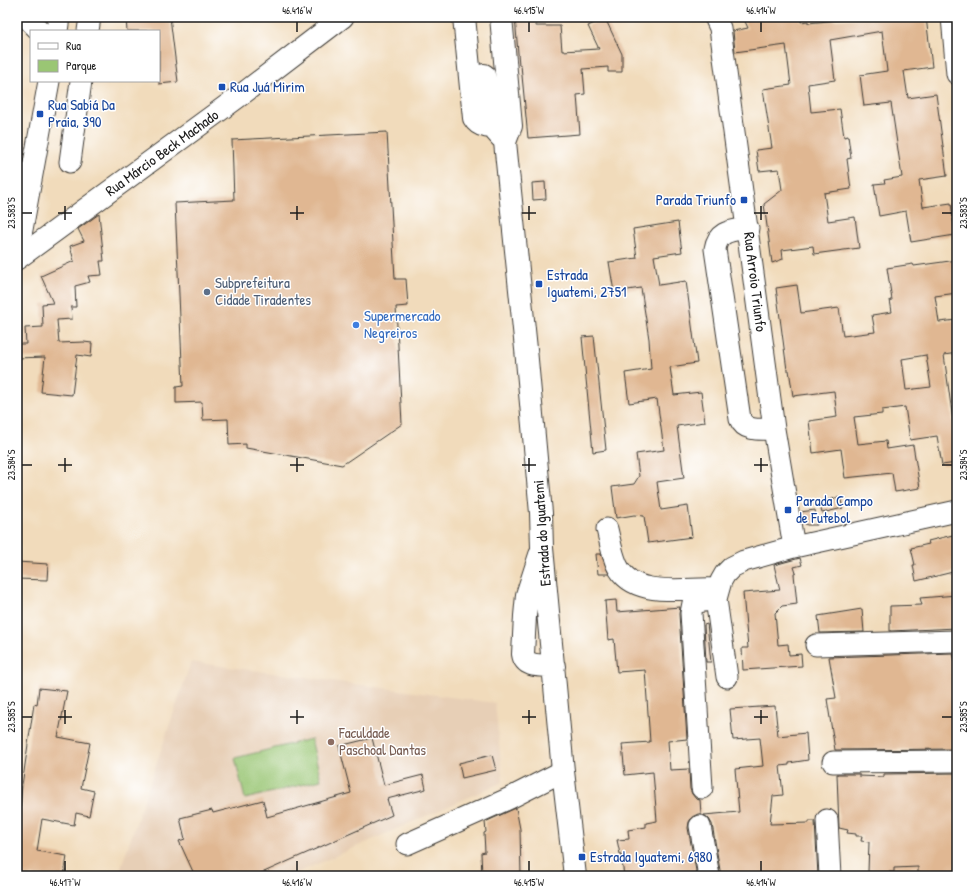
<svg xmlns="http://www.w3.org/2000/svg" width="974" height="893" viewBox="0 0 974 893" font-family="'Patrick Hand',sans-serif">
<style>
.built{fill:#e7cfb6}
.green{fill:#9ac674;stroke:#5b7148}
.building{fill:#e0b792;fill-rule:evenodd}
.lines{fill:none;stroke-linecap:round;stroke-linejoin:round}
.minor-casing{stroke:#3c3934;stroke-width:23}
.major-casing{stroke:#3c3934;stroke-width:24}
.minor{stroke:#fff;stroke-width:21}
.major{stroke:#fff;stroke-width:22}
.ticks{fill:none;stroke:#1c1c1c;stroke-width:1.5}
.transit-dot{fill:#1a4fb4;stroke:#fff;stroke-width:1.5}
.service-dot{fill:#5c6f8a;stroke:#fff;stroke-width:1.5}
.shop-dot{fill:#3f7fe0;stroke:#fff;stroke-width:1.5}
.education-dot{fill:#8d6e63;stroke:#fff;stroke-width:1.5}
.labels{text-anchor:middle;stroke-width:3;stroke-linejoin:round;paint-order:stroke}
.transit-label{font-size:15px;fill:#164399;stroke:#fff;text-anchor:start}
.street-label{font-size:15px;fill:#1c1c1c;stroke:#fff}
.service-label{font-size:15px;fill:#4e5e75;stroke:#fff;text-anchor:start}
.shop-label{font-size:15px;fill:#366cbe;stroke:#fff;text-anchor:start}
.education-label{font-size:15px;fill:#785e54;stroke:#fff;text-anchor:start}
.neatline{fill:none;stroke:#1c1c1c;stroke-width:1.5}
.ticks-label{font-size:10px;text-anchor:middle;fill:#1c1c1c}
</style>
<rect width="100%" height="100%" fill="#fff"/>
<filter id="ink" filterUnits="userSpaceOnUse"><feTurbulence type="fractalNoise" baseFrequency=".025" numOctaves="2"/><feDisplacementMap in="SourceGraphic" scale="8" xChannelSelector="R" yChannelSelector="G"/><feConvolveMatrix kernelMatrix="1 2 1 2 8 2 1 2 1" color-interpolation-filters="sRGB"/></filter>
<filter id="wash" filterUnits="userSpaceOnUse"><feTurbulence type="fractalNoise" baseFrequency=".012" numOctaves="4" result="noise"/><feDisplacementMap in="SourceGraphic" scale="16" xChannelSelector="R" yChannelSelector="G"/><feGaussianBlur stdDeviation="0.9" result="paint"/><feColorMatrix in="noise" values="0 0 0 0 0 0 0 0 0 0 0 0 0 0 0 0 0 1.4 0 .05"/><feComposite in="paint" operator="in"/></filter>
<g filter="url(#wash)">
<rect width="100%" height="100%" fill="#f1dbbb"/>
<path class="built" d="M 191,662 L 495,703 L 503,782 L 290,876 L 118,876 Z"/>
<path class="green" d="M 311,739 L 321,780 L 245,799 L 235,758 Z"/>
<g id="blocks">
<path class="building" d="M 140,17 L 170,17 L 178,82 L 159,84 L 159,31 L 127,31 L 126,19 Z
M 515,17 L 535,17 L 536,26 L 560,26 L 562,51 L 599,49 L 588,26 L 605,18 L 622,54 L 622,72 L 608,72 L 608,67 L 583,69 L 585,94 L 577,95 L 580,134 L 528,138 L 521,65 L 519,65 Z
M 743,17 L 800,17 L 801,22 L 808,21 L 808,23 L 869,17 L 926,17 L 932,67 L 904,71 L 908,98 L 936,94 L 947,176 L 919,180 L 923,207 L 951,203 L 955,235 L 911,242 L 906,211 L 879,216 L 874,184 L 885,183 L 884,180 L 902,177 L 891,103 L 864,106 L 860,75 L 887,71 L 882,31 L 830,40 L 835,80 L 808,84 L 811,112 L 840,109 L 844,137 L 848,136 L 851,158 L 847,159 L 851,189 L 824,193 L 828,221 L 855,217 L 859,248 L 814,254 L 813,246 L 782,250 L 783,259 L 772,263 L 764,204 L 782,190 L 779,169 L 759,171 L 756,150 L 772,148 L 763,89 L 791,85 L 786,45 L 735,52 L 733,31 L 748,28 Z
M 387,132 L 395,279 L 406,279 L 408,306 L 396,307 L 402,424 L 342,465 L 246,448 L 246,444 L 229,445 L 228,419 L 203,420 L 202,402 L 176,403 L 176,387 L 183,386 L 175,203 L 234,200 L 232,140 Z
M 545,182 L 546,199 L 533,200 L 532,183 Z
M 99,214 L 104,261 L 100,261 L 102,275 L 88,276 L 90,282 L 75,286 L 76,307 L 71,307 L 72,319 L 57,320 L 59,343 L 84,342 L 92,343 L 91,357 L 77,355 L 72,395 L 41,392 L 45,357 L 17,358 L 17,344 L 26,344 L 25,328 L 43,327 L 42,304 L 53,303 L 41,276 L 74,261 L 70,246 L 84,241 L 78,229 Z
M 678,222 L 682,252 L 654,256 L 659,285 L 686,281 L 697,363 L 670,367 L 674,395 L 701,392 L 705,422 L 677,426 L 684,478 L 657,482 L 661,510 L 688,506 L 692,537 L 648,543 L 644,516 L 634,515 L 616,518 L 612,487 L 634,484 L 639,476 L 636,454 L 664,450 L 657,399 L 629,403 L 625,373 L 651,369 L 649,339 L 641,288 L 614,292 L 609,262 L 637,258 L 633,229 Z
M 957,260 L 957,293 L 935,296 L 939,322 L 957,320 L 957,353 L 944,355 L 957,450 L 957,463 L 942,465 L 937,436 L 910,440 L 905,407 L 882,410 L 882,414 L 854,417 L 858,444 L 886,441 L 887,449 L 913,445 L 920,488 L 895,492 L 892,473 L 845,478 L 841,449 L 813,453 L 809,421 L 837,417 L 834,391 L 793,396 L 789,370 L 787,370 L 776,288 L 797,285 L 801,313 L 839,308 L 843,336 L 875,332 L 872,315 L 892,312 L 890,300 L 892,300 L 887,268 L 913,264 L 914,266 ZM 926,355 L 931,387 L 906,390 L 902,359 Z
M 594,336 L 606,450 L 593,452 L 582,337 Z
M 840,497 L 843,508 L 822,513 L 819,502 Z
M 815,510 L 817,525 L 807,525 L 802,522 L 800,512 Z
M 957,534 L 957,571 L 916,581 L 913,565 L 915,565 L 911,548 L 929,544 L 928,541 Z
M 596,554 L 601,554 L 609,574 L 598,574 Z
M 800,558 L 802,565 L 794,567 L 796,573 L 794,574 L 797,604 L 782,606 L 775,613 L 778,645 L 788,644 L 789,655 L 801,654 L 802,666 L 743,670 L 742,648 L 748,648 L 743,593 L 780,590 L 774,565 Z
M 17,562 L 48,564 L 47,580 L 17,579 Z
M 957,595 L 957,628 L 890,631 L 890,606 L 922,605 L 920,598 Z
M 616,600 L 617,612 L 680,607 L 679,614 L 687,739 L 668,741 L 670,770 L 689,769 L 690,789 L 692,794 L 696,799 L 700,800 L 701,814 L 698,814 L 692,817 L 689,822 L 688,828 L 697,876 L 624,876 L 621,854 L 620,854 L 617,840 L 629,839 L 628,830 L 646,827 L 646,823 L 657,821 L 653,772 L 625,775 L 622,744 L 650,742 L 645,670 L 617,672 L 614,639 L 608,640 L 605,601 Z
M 862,609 L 864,632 L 820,633 L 818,616 Z
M 707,624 L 711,662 L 706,662 L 704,625 Z
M 953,653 L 955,661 L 957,661 L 957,749 L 835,750 L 827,699 L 836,698 L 829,657 Z
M 39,688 L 67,691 L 58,737 L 90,743 L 81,788 L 94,791 L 89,816 L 76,813 L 74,825 L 42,819 L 37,851 L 67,856 L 64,876 L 17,876 L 17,835 L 18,835 L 22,785 L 34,704 L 37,705 Z
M 775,706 L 778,736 L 806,733 L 808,760 L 789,763 L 789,765 L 780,766 L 783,795 L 773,796 L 770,824 L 809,823 L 809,821 L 815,821 L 818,876 L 721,876 L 712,824 L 709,819 L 704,815 L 739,812 L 735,769 L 763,766 L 760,738 L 733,740 L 730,709 Z
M 372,738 L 384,785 L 423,775 L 426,789 L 387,799 L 392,815 L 255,876 L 195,876 L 179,841 L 185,839 L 180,818 L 212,810 L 213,813 L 263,800 L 267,817 L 351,793 L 339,746 Z
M 492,755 L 496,770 L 462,778 L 459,763 Z
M 957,773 L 957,875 L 918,873 L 918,867 L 894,868 L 894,872 L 868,872 L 869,842 L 861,841 L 862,836 L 856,836 L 856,834 L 847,833 L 848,830 L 839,828 L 837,774 L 859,774 L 859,776 L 884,777 L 884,774 Z
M 516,808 L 520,829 L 521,876 L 482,876 L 481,853 L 485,852 L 484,833 L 486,832 L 485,822 Z"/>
</g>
</g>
<g filter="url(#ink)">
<use href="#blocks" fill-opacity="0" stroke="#3c3934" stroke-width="1"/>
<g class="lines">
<g class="minor-casing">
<path id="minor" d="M 26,17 L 40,31
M 715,17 L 720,28 L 774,429 L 794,547
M 952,17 L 957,74
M 57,31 L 59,17
M 88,31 L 90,17
M 70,162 L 81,81
M 748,228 C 732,231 718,230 715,249 L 740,419 C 745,432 762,429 774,429
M 17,257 L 49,81
M 17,259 L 241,95 L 343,17
M 607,529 C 610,541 612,554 617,565 C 633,600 686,587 716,589
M 816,645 L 957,641
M 727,677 L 716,599 L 721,581 L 725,574 L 732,567 L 744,561 L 794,547 L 957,511
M 833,762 L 957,761
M 702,788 L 691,613 L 693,603 L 716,599
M 827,820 L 830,876
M 700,826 L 709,876
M 407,844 L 510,798 L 563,771"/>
</g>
<g class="major-casing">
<path id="major" d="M 464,17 L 474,118 C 481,131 499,126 511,126
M 501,17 L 511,126 L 505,142 L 526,349 L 541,513 L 542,548 L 563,771 L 575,876
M 484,75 L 492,127 L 501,137
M 540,555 L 527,595 L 525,616 L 523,654 C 525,668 542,665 554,666"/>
</g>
<use href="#minor" class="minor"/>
<use href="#major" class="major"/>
</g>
</g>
<path class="ticks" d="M 297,22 L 297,32M 529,22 L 529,32M 761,22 L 761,32M 65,206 L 65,220M 297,206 L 297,220M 529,206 L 529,220M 761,206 L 761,220M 22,213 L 32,213M 58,213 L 72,213M 290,213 L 304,213M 522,213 L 536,213M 754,213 L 768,213M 942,213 L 952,213M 65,458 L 65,472M 297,458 L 297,472M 529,458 L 529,472M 761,458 L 761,472M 22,465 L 32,465M 58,465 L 72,465M 290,465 L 304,465M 522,465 L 536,465M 754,465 L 768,465M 942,465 L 952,465M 65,710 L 65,724M 297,710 L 297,724M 529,710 L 529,724M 761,710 L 761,724M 22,717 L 32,717M 58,717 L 72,717M 290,717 L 304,717M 522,717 L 536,717M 754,717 L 768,717M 942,717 L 952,717M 65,861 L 65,871M 297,861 L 297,871M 529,861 L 529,871M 761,861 L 761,871"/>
<g class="transit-dot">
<rect x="218" y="83" width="8" height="8" rx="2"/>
<rect x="36" y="110" width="8" height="8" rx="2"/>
<rect x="740" y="196" width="8" height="8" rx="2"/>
<rect x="535" y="280" width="8" height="8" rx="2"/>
<rect x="784" y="506" width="8" height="8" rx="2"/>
<rect x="578" y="853" width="8" height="8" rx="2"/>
</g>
<circle class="service-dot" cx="207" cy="292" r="4"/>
<circle class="shop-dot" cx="356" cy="325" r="4"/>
<circle class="education-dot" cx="331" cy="742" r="4"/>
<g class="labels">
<g class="transit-label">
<text x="230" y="92">Rua Juá Mirim</text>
<text x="48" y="110">Rua Sabiá Da<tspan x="48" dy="17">Praia, 390</tspan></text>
<text x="736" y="205" text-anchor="end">Parada Triunfo</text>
<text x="547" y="280">Estrada<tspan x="547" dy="17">Iguatemi, 2751</tspan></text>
<text x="796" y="506">Parada Campo<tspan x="796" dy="17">de Futebol</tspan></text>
<text x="590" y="862">Estrada Iguatemi, 6980</text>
</g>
<g class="street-label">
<text transform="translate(162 153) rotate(-36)" y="5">Rua Márcio Beck Machado</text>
<text transform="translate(755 282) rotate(83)" y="5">Rua Arroio Triunfo</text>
<text transform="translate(542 533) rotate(-94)" y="5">Estrada do Iguatemi</text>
</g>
<g class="service-label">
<text x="215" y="288">Subprefeitura<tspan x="215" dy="17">Cidade Tiradentes</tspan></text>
</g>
<g class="shop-label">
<text x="364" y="321">Supermercado<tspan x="364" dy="17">Negreiros</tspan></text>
</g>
<g class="education-label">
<text x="339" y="738">Faculdade<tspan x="339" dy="17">Paschoal Dantas</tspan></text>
</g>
</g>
<rect width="974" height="893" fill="none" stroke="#fff" stroke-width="44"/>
<rect x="30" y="30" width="130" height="52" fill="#ffffff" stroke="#a4a4a4"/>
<rect x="38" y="43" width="20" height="6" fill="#ffffff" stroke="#a4a4a4"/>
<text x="66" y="50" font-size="12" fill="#1c1c1c">Rua</text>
<rect x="38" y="60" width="20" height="12" fill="#9ac674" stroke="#a4a4a4"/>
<text x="66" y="70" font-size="12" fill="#1c1c1c">Parque</text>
<rect x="22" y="22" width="930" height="849" class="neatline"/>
<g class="ticks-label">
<text x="297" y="14">46.416°W</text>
<text x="529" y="14">46.415°W</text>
<text x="761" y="14">46.414°W</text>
<text transform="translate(11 213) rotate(-90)" y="4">23.583°S</text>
<text transform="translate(963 213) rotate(-90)" y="4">23.583°S</text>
<text transform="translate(11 465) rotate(-90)" y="4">23.584°S</text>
<text transform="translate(963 465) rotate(-90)" y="4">23.584°S</text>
<text transform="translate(11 717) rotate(-90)" y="4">23.585°S</text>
<text transform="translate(963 717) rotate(-90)" y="4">23.585°S</text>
<text x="65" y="886">46.417°W</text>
<text x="297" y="886">46.416°W</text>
<text x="529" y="886">46.415°W</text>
<text x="761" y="886">46.414°W</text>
</g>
</svg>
